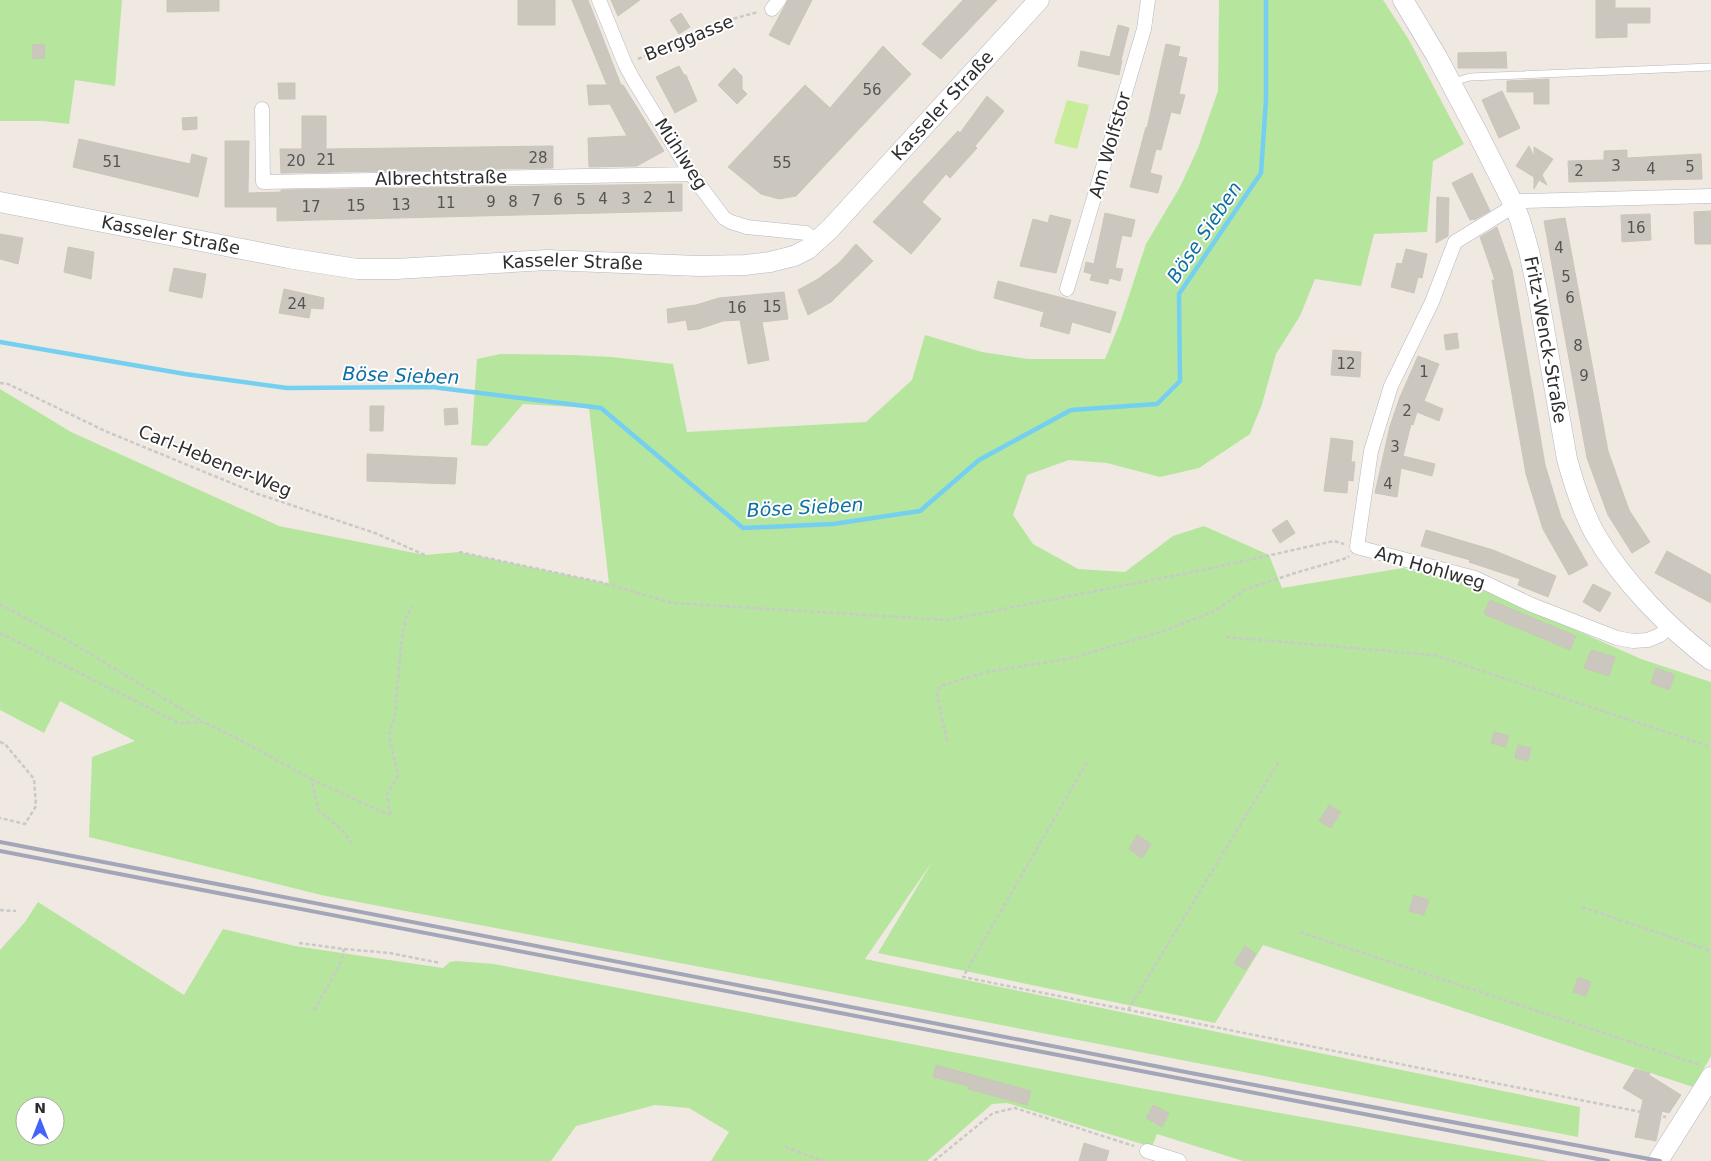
<svg xmlns="http://www.w3.org/2000/svg" width="1711" height="1161" viewBox="0 0 1711 1161" font-family="'DejaVu Sans',sans-serif">
<style>
.green{fill:#b6e59e;fill-rule:evenodd}
.pitch{fill:#c9ec9a}
.lines{fill:none;stroke-linecap:round;stroke-linejoin:round}
.stream{stroke:#75cff0;stroke-width:4.5}
.building{fill:#cbc7bf;stroke:#cbc5ba}
.lane-casing{stroke:#b4b7c1;stroke-width:8}
.street-casing{stroke:#b4b7c1;stroke-width:15}
.secondary-casing{stroke:#b4b7c1;stroke-width:21}
.path{stroke:#c9c9c9;stroke-width:2.5;stroke-dasharray:4 2.5;stroke-linecap:butt}
.lane{stroke:#fff;stroke-width:7}
.street{stroke:#fff;stroke-width:14}
.secondary{stroke:#fff;stroke-width:20}
.rail{stroke:#a3a6b8;stroke-width:4}
.labels{text-anchor:middle;stroke-width:4;stroke-linejoin:round;paint-order:stroke}
.number-label{font-size:15px;fill:#555452}
.street-label{font-size:18px;fill:#2e2e2e;stroke:#fff}
.water-label{font-size:19px;font-style:italic;fill:#0d6fa3;stroke:#fff}
</style>
<rect width="100%" height="100%" fill="#efe9e1"/>
<path class="green" d="M 0,0 L 122,0 L 115,86 L 75,80 L 69,124 L 43,121 L 0,121 Z
M 1219,0 L 1383,0 L 1409,40 L 1464,144 L 1433,161 L 1427,232 L 1374,234 L 1361,286 L 1315,279 L 1300,316 L 1276,354 L 1262,404 L 1250,434 L 1199,468 L 1160,477 L 1107,463 L 1069,460 L 1027,475 L 1013,515 L 1033,544 L 1078,569 L 1125,572 L 1173,536 L 1204,526 L 1269,555 L 1282,588 L 1403,568 L 1477,586 L 1641,659 L 1711,682 L 1711,1056 L 1693,1087 L 1263,945 L 1215,1023 L 878,953 L 932,862 L 865,959 L 1580,1107 L 1578,1137 L 759,978 L 321,895 L 89,837 L 92,757 L 135,741 L 60,701 L 44,733 L 0,710 L 0,389 L 71,432 L 279,526 L 425,555 L 459,552 L 609,584 L 589,408 L 523,404 L 487,446 L 471,445 L 477,359 L 500,354 L 572,355 L 612,357 L 673,364 L 687,432 L 866,422 L 912,380 L 925,335 L 982,352 L 1028,359 L 1105,359 L 1121,320 L 1146,244 L 1180,187 L 1198,148 L 1218,91 Z
M 38,902 L 184,995 L 223,929 L 295,946 L 443,968 L 450,962 L 457,961 L 494,964 L 1140,1088 L 1548,1161 L 1243,1161 L 1157,1134 L 1152,1147 L 1007,1103 L 992,1104 L 927,1161 L 711,1161 L 729,1132 L 689,1108 L 655,1105 L 576,1126 L 551,1161 L 0,1161 L 0,950 L 25,922 ZM 25,1106 L 55,1106 L 55,1136 L 25,1136 Z"/>
<path class="pitch" d="M 1067,100 L 1089,105 L 1077,149 L 1054,143 Z"/>
<g class="lines">
<path class="stream" d="M 0,342 L 185,374 L 287,388 L 432,387 L 601,408 L 743,528 L 833,524 L 920,511 L 979,460 L 1071,410 L 1157,404 L 1180,381 L 1179,294 L 1261,173 L 1266,100 L 1266,0"/>
</g>
<path class="building" d="M 167,0 L 219,0 L 219,11 L 167,12 Z
M 518,0 L 555,0 L 555,25 L 518,25 Z
M 572,0 L 588,0 L 621,85 L 623,85 L 664,151 L 637,166 L 589,167 L 588,138 L 627,136 L 610,104 L 589,105 L 587,85 L 607,85 Z
M 611,0 L 640,0 L 618,16 Z
M 788,0 L 812,0 L 789,45 L 769,35 Z
M 963,0 L 997,0 L 941,59 L 922,44 Z
M 1596,0 L 1615,0 L 1615,8 L 1650,8 L 1650,23 L 1627,23 L 1627,37 L 1596,38 Z
M 681,13 L 690,27 L 679,34 L 670,20 Z
M 1118,25 L 1129,28 L 1121,60 L 1122,60 L 1119,75 L 1078,66 L 1081,51 L 1110,57 Z
M 44,44 L 45,58 L 33,59 L 32,45 Z
M 1166,44 L 1180,47 L 1178,56 L 1187,58 L 1179,94 L 1185,95 L 1180,114 L 1171,112 L 1161,150 L 1156,149 L 1150,173 L 1162,176 L 1158,193 L 1130,187 L 1146,127 L 1147,128 Z
M 883,46 L 911,74 L 796,196 L 779,199 L 761,194 L 728,167 L 805,85 L 830,108 Z
M 1506,52 L 1507,68 L 1458,68 L 1458,53 Z
M 679,66 L 684,75 L 686,75 L 697,101 L 675,113 L 656,77 Z
M 734,68 L 742,76 L 742,89 L 747,94 L 737,104 L 718,85 Z
M 1549,79 L 1549,104 L 1534,104 L 1534,92 L 1507,92 L 1507,81 Z
M 278,83 L 295,83 L 295,99 L 279,99 Z
M 1502,91 L 1520,128 L 1499,138 L 1482,100 Z
M 987,96 L 1004,111 L 975,146 L 977,148 L 950,178 L 946,174 L 922,202 L 941,219 L 911,254 L 873,222 L 958,131 L 960,133 Z
M 302,116 L 326,116 L 326,149 L 553,146 L 553,168 L 281,173 L 280,149 L 302,149 Z
M 197,117 L 197,129 L 183,130 L 182,118 Z
M 79,139 L 190,164 L 192,154 L 207,158 L 198,197 L 73,167 Z
M 225,141 L 249,141 L 248,193 L 281,192 L 281,190 L 682,184 L 682,211 L 277,221 L 277,207 L 225,207 Z
M 1529,146 L 1534,157 L 1534,147 L 1553,159 L 1542,175 L 1547,185 L 1539,180 L 1534,189 L 1534,177 L 1516,166 Z
M 1627,150 L 1627,158 L 1701,154 L 1702,179 L 1569,182 L 1568,161 L 1604,160 L 1604,151 Z
M 1472,173 L 1490,211 L 1474,220 L 1474,219 L 1470,220 L 1452,183 Z
M 1437,197 L 1449,198 L 1448,236 L 1436,243 Z
M 1711,211 L 1711,244 L 1695,244 L 1694,212 Z
M 1105,213 L 1135,220 L 1131,237 L 1122,235 L 1115,268 L 1123,269 L 1120,281 L 1109,278 L 1108,284 L 1090,280 L 1092,274 L 1084,272 L 1086,262 L 1094,264 Z
M 1650,214 L 1651,240 L 1622,242 L 1621,215 Z
M 1050,215 L 1071,220 L 1056,273 L 1020,266 L 1033,219 L 1048,223 Z
M 1565,218 L 1608,451 L 1629,510 L 1650,542 L 1632,553 L 1608,515 L 1587,458 L 1544,221 Z
M 1497,227 L 1512,270 L 1545,465 L 1561,517 L 1588,565 L 1569,575 L 1543,529 L 1526,474 L 1492,280 L 1495,280 L 1480,237 Z
M 0,234 L 23,238 L 18,264 L 0,259 Z
M 856,244 L 873,261 L 831,302 L 808,315 L 798,290 L 818,279 L 839,263 Z
M 68,247 L 94,252 L 91,279 L 64,272 Z
M 1406,249 L 1427,254 L 1422,278 L 1418,277 L 1414,293 L 1391,287 L 1397,263 L 1402,264 Z
M 174,268 L 206,274 L 202,298 L 169,291 Z
M 998,281 L 1116,312 L 1110,333 L 1072,322 L 1069,334 L 1040,326 L 1044,312 L 994,298 Z
M 284,289 L 324,298 L 323,309 L 311,308 L 309,318 L 279,313 Z
M 784,292 L 788,319 L 762,322 L 769,360 L 748,364 L 740,320 L 723,321 L 699,329 L 688,330 L 686,320 L 668,323 L 667,309 L 696,305 L 719,298 Z
M 1457,333 L 1459,348 L 1446,350 L 1444,335 Z
M 1333,350 L 1361,352 L 1360,377 L 1331,375 Z
M 1418,356 L 1439,364 L 1424,401 L 1443,409 L 1439,421 L 1417,412 L 1413,425 L 1411,424 L 1403,456 L 1435,464 L 1432,476 L 1401,468 L 1397,497 L 1375,493 L 1390,426 L 1400,397 Z
M 370,406 L 384,406 L 383,431 L 370,431 Z
M 457,408 L 458,424 L 445,425 L 444,409 Z
M 1331,438 L 1353,441 L 1351,462 L 1355,462 L 1353,481 L 1348,480 L 1347,493 L 1324,491 Z
M 367,454 L 457,458 L 455,484 L 367,481 Z
M 1287,520 L 1295,533 L 1280,543 L 1272,530 Z
M 1426,530 L 1493,550 L 1556,576 L 1548,597 L 1518,585 L 1520,579 L 1469,562 L 1470,560 L 1421,546 Z
M 1667,551 L 1711,575 L 1711,603 L 1655,573 Z
M 1593,584 L 1611,593 L 1600,612 L 1583,602 Z
M 1490,600 L 1576,636 L 1570,650 L 1484,614 Z
M 1591,650 L 1615,657 L 1609,676 L 1584,668 Z
M 1656,668 L 1675,675 L 1669,690 L 1651,683 Z
M 1494,732 L 1509,736 L 1505,747 L 1491,743 Z
M 1518,745 L 1531,748 L 1528,761 L 1515,758 Z
M 1329,805 L 1341,812 L 1331,828 L 1319,821 Z
M 1137,835 L 1151,844 L 1142,858 L 1129,849 Z
M 1414,895 L 1429,900 L 1424,915 L 1409,911 Z
M 1245,946 L 1256,954 L 1245,970 L 1234,963 Z
M 1578,977 L 1591,982 L 1586,996 L 1573,992 Z
M 936,1065 L 1031,1091 L 1027,1105 L 968,1089 L 969,1086 L 933,1077 Z
M 1635,1069 L 1650,1073 L 1649,1075 L 1681,1095 L 1669,1113 L 1662,1111 L 1656,1141 L 1635,1137 L 1643,1100 L 1623,1088 Z
M 1153,1105 L 1169,1113 L 1162,1127 L 1146,1118 Z
M 1084,1143 L 1109,1151 L 1106,1161 L 1079,1161 Z"/>
<g class="lines">
<g class="lane-casing">
<path id="lane" d="M 1453,82 L 1470,77 L 1711,67"/>
</g>
<g class="street-casing">
<path id="street" d="M 599,0 L 625,64 L 633,79 L 691,174 L 724,218 L 731,222 L 747,227 L 806,233 L 816,242
M 772,9 L 779,0
M 262,109 L 263,182 L 691,174
M 1067,289 L 1144,29 L 1148,0
M 1671,625 L 1660,635 L 1648,640 L 1633,641 L 1617,638 L 1532,605 L 1475,578 L 1357,547 L 1371,451 L 1391,386 L 1432,302 L 1455,242 L 1522,201 L 1711,196
M 1147,1151 L 1179,1161"/>
</g>
<g class="secondary-casing">
<g id="secondary">
<path id="s1" d="M 1403,0 L 1437,57 L 1478,134 L 1514,205 L 1520,220 L 1529,251 L 1538,294 L 1567,459 C 1574,485 1582,510 1595,534 C 1621,579 1669,629 1711,660"/>
<path id="s2" d="M 0,202 L 288,258 L 357,269 L 396,269 L 547,260 L 699,266 L 745,265 L 770,262 L 794,256 L 808,249 L 830,229 L 1039,0"/>
<path d="M 1658,1161 L 1711,1077"/>
</g>
</g>
<path class="path" d="M 638,59 L 714,24 L 758,12
M 0,383 L 8,384 L 105,431 L 258,494 L 375,533 L 425,555
M 459,552 L 600,582 L 673,603 L 947,620 L 1203,570 L 1334,541 L 1344,544
M 0,604 L 72,643 L 203,722
M 0,633 L 179,723 L 204,722 L 242,741 L 311,779 L 319,811 L 341,829 L 354,846
M 1226,637 L 1434,655 L 1711,747
M 947,741 L 937,695 L 940,686 L 987,672 L 1072,658 L 1164,631 L 1215,611 L 1244,590 L 1295,573 L 1347,558 L 1349,556
M 0,742 L 5,744 L 34,779 L 36,806 L 25,824 L 0,818
M 1087,762 L 963,977 L 1666,1117
M 311,779 L 389,815
M 390,815 L 387,794 L 398,776 L 389,736 L 395,714 L 401,645 L 406,617 L 412,606
M 1582,907 L 1711,951
M 0,910 L 16,911
M 1300,932 L 1700,1065
M 299,943 L 344,949 L 390,953 L 440,963
M 314,1010 L 340,965 L 344,949
M 1128,1010 L 1279,761
M 785,1147 L 824,1161
M 934,1161 L 993,1113 L 1015,1108 L 1134,1146"/>
<use href="#lane" class="lane"/>
<use href="#street" class="street"/>
<use href="#secondary" class="secondary"/>
<path class="rail" d="M 0,842 L 1196,1074 L 1660,1161
M 0,851 L 1608,1161"/>
</g>
<g class="labels">
<g class="number-label">
<text x="872" y="95">56</text>
<text x="538" y="163">28</text>
<text x="326" y="165">21</text>
<text x="296" y="166">20</text>
<text x="112" y="167">51</text>
<text x="782" y="168">55</text>
<text x="1616" y="171">3</text>
<text x="1690" y="172">5</text>
<text x="1651" y="174">4</text>
<text x="1579" y="176">2</text>
<text x="648" y="203">2</text>
<text x="671" y="203">1</text>
<text x="603" y="204">4</text>
<text x="626" y="204">3</text>
<text x="558" y="205">6</text>
<text x="581" y="205">5</text>
<text x="536" y="206">7</text>
<text x="491" y="207">9</text>
<text x="513" y="207">8</text>
<text x="446" y="208">11</text>
<text x="401" y="210">13</text>
<text x="356" y="211">15</text>
<text x="311" y="212">17</text>
<text x="1636" y="233">16</text>
<text x="1559" y="253">4</text>
<text x="1566" y="282">5</text>
<text x="1570" y="303">6</text>
<text x="297" y="309">24</text>
<text x="772" y="312">15</text>
<text x="737" y="313">16</text>
<text x="1578" y="351">8</text>
<text x="1346" y="369">12</text>
<text x="1424" y="377">1</text>
<text x="1584" y="381">9</text>
<text x="1407" y="416">2</text>
<text x="1395" y="452">3</text>
<text x="1388" y="489">4</text>
</g>
<g class="street-label">
<text transform="translate(689 38) rotate(-22)" y="6">Berggasse</text>
<text dy="6" stroke="none"><textPath href="#s2" startOffset="1014">Kasseler Straße</textPath></text>
<text transform="translate(1110 145) rotate(-74)" y="6">Am Wolfstor</text>
<text transform="translate(681 154) rotate(57)" y="6">Mühlweg</text>
<text transform="translate(441 178) rotate(-1)" y="6">Albrechtstraße</text>
<text dy="6" stroke="none"><textPath href="#s2" startOffset="174">Kasseler Straße</textPath></text>
<text dy="6" stroke="none"><textPath href="#s2" startOffset="579">Kasseler Straße</textPath></text>
<text dy="6" stroke="none"><textPath href="#s1" startOffset="372">Fritz-Wenck-Straße</textPath></text>
<text transform="translate(215 461) rotate(22)" y="6">Carl-Hebener-Weg</text>
<text transform="translate(1430 568) rotate(16)" y="6">Am Hohlweg</text>
</g>
<g class="water-label">
<text transform="translate(1204 232) rotate(-56)" y="7">Böse Sieben</text>
<text transform="translate(401 375) rotate(2)" y="7">Böse Sieben</text>
<text transform="translate(805 507) rotate(-3)" y="7">Böse Sieben</text>
</g>
</g>
<g transform="translate(40 1121)"><circle r="24" fill="#ffffff" stroke="#ababab"/>
<path d="M0-4L9 19L0 12L-9 19Z" fill="#4264fb"/>
<text y="-8" font-size="14" font-weight="bold" text-anchor="middle" fill="#2e2e2e">N</text>
</g>
</svg>
